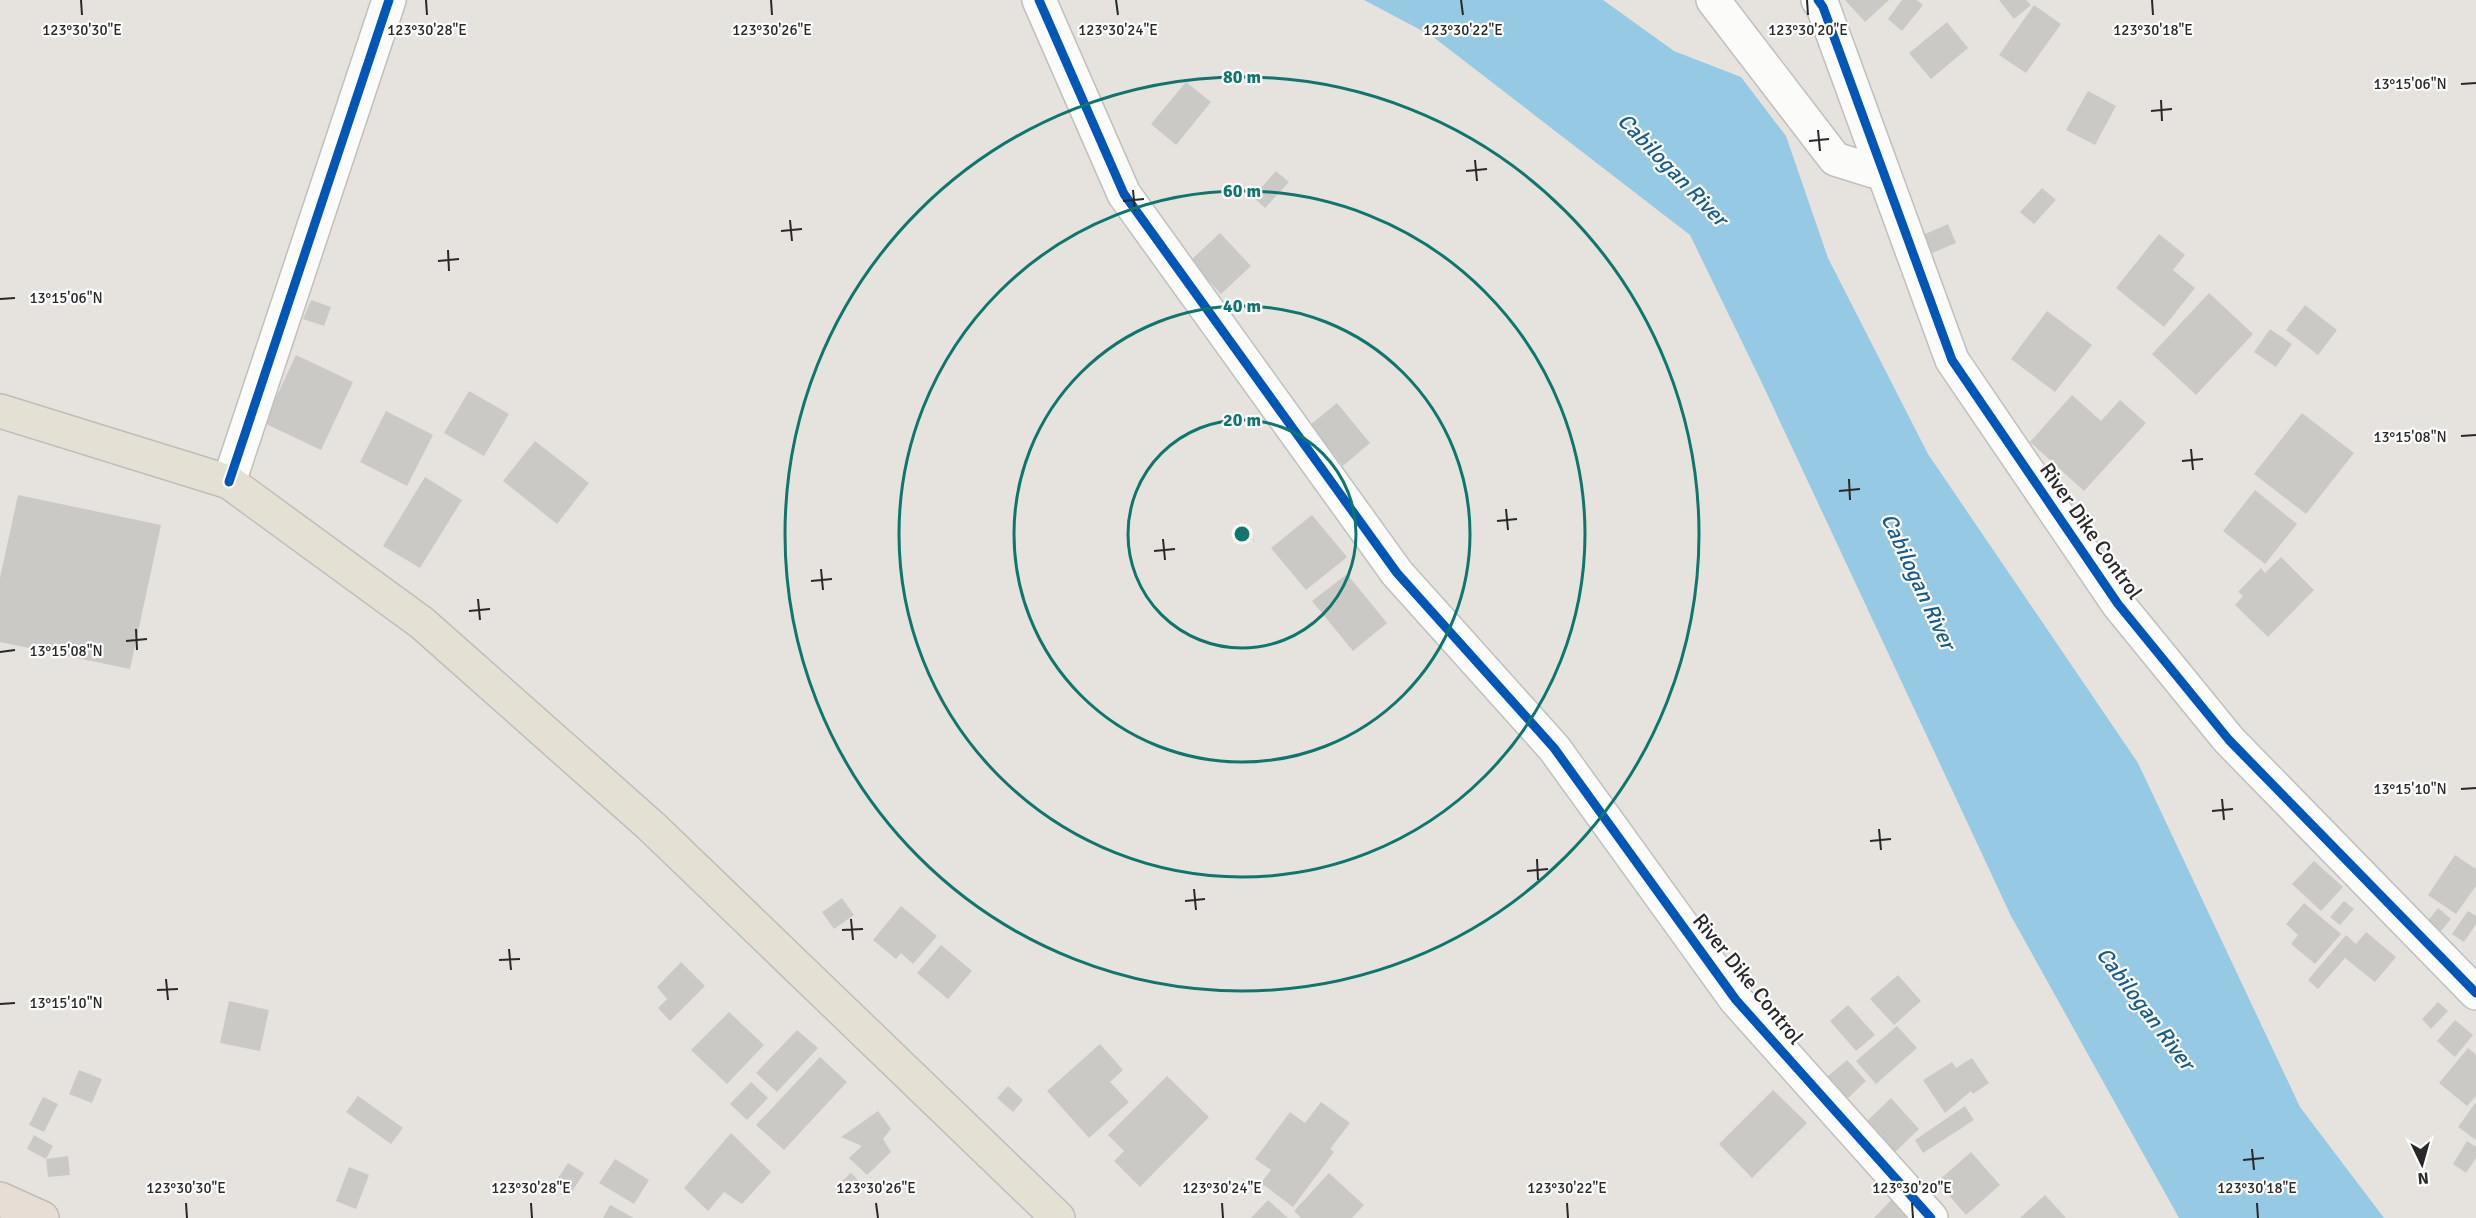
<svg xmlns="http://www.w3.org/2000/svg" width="2476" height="1218" viewBox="0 0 2476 1218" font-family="Signika,sans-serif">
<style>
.water{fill:#96c9e3}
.building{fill:#cbc9c5}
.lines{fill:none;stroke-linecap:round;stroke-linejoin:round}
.minor-casing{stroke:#c0bfbf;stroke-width:36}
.major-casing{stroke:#bfbdbc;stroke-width:36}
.highway-casing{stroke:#bfbdbc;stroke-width:36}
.minor{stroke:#fbfbfa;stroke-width:33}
.major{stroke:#e4e1d4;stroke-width:33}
.highway{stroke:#e7ddd4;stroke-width:33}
.cycleway-casing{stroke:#fff;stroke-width:13}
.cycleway{stroke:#0057b8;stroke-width:9}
.ticks{fill:none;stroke:#282828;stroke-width:2}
.ring{fill:none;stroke:#0f766e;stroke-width:3}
.labels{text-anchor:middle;stroke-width:4.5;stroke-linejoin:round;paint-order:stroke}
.street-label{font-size:21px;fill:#282828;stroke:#fff}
.water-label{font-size:22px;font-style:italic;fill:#165b8e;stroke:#fff}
.ticks-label{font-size:15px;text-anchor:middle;fill:#282828;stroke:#fff;stroke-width:4.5;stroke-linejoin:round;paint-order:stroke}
.centre{fill:#0f766e;stroke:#fff;stroke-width:3}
.ring-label{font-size:18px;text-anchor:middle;font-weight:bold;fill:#0f766e;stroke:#fff;stroke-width:4.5;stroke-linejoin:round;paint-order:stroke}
</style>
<rect width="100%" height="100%" fill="#e6e3de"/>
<path class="water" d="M 1364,0 L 1603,0 L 1674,51 L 1741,77 L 1786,136 L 1828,258 L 1928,454 L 2138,763 L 2300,1107 L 2384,1218 L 2179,1218 L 2011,916 L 1761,381 L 1690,235 L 1432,36 Z"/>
<path class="building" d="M 1845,0 L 1889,0 L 1865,22 Z
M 1902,0 L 1917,0 L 1923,5 L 1902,31 L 1888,19 Z
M 1999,0 L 2026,0 L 2031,5 L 2014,19 Z
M 2034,5 L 2061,24 L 2026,73 L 1999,55 Z
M 1947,22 L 1968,48 L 1931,79 L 1909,53 Z
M 1186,82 L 1211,102 L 1176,145 L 1151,124 Z
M 2088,91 L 2116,106 L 2095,145 L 2066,130 Z
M 1276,171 L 1289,182 L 1265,208 L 1253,197 Z
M 2042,188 L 2056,200 L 2034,224 L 2020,212 Z
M 1948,224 L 1956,243 L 1930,254 L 1923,235 Z
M 1220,233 L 1251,266 L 1221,294 L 1190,261 Z
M 2159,234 L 2185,255 L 2173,270 L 2195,288 L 2164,327 L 2116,288 Z
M 2209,293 L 2253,334 L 2196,395 L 2152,354 Z
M 311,300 L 331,307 L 324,326 L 303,319 Z
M 2305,305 L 2337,330 L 2318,355 L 2286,330 Z
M 2047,311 L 2092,345 L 2055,392 L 2011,359 Z
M 2270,329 L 2292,344 L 2276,367 L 2254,352 Z
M 296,355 L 353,382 L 321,450 L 264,423 Z
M 469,391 L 509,414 L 484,456 L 444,433 Z
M 2072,395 L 2101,421 L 2120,400 L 2146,423 L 2084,491 L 2030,442 Z
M 1337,403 L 1370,443 L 1343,466 L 1310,425 Z
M 386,411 L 433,435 L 407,486 L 360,462 Z
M 2302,413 L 2354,453 L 2306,514 L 2254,474 Z
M 535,441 L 589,483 L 557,524 L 503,481 Z
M 425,477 L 462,500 L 420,568 L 383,546 Z
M 2255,490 L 2297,524 L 2265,564 L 2223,531 Z
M 18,495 L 161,525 L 130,669 L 0,642 L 0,578 Z
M 1312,515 L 1347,557 L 1306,590 L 1271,548 Z
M 2281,557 L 2314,590 L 2268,637 L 2235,605 L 2243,596 L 2238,592 L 2261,568 L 2265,573 Z
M 1347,574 L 1387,623 L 1353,651 L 1312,601 Z
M 2455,855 L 2476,869 L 2476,886 L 2456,914 L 2428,895 Z
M 2314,861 L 2343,887 L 2321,911 L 2292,884 Z
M 842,898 L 854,915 L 834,929 L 822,912 Z
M 2344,901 L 2354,909 L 2340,925 L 2330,917 Z
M 2304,903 L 2341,934 L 2315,964 L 2291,944 L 2298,935 L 2286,924 Z
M 901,906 L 937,936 L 913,964 L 901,953 L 896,959 L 873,940 Z
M 2438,908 L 2451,919 L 2436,937 L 2423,927 Z
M 2468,911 L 2476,916 L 2476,924 L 2464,942 L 2452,934 Z
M 2366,932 L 2396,957 L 2375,982 L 2345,958 L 2318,989 L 2308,980 L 2346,935 L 2356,944 Z
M 941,945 L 972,971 L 948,999 L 917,973 Z
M 681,962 L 705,986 L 670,1021 L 658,1008 L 667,999 L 657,987 Z
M 1898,975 L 1921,1001 L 1894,1025 L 1870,999 Z
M 229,1001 L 269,1010 L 260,1051 L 220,1043 Z
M 2438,1002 L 2448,1011 L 2431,1029 L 2422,1019 Z
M 1848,1005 L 1875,1035 L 1856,1051 L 1830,1021 Z
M 729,1012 L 764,1045 L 727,1084 L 691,1050 Z
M 2455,1020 L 2473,1035 L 2455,1057 L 2437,1041 Z
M 1897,1026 L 1917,1048 L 1876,1084 L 1856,1061 Z
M 797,1030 L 818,1048 L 777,1092 L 756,1073 Z
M 1100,1044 L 1123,1070 L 1110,1082 L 1129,1102 L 1089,1138 L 1047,1091 Z
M 2468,1048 L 2476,1055 L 2476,1096 L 2467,1106 L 2439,1083 Z
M 820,1057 L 847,1082 L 784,1150 L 756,1125 Z
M 1972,1058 L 1989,1083 L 1973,1094 L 1971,1091 L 1945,1113 L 1923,1080 L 1952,1062 L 1956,1068 Z
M 1847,1060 L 1866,1081 L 1847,1099 L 1827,1077 Z
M 79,1070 L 102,1079 L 92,1103 L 69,1094 Z
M 1167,1076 L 1209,1117 L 1140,1187 L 1114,1161 L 1124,1151 L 1108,1135 Z
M 751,1082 L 768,1098 L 747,1120 L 730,1104 Z
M 1008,1086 L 1023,1100 L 1013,1112 L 997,1098 Z
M 1773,1090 L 1807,1123 L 1752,1178 L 1719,1144 Z
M 358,1096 L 403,1128 L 391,1144 L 346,1112 Z
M 43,1097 L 58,1104 L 44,1132 L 29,1125 Z
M 1891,1098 L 1919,1129 L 1891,1156 L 1862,1126 Z
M 1321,1102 L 1350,1123 L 1330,1149 L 1334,1152 L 1293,1207 L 1261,1183 L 1271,1170 L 1255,1159 L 1290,1112 L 1305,1123 Z
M 2476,1102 L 2476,1140 L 2458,1127 Z
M 1965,1106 L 1974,1120 L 1923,1153 L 1915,1140 Z
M 878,1111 L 891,1129 L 883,1139 L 891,1152 L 867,1175 L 849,1158 L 862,1146 L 841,1137 Z
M 731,1133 L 771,1172 L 742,1204 L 724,1192 L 708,1211 L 684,1188 Z
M 34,1135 L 53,1146 L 46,1159 L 27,1149 Z
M 2467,1141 L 2476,1147 L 2476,1158 L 2466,1173 L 2453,1164 Z
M 1971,1152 L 2000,1185 L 1966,1215 L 1937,1182 Z
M 68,1156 L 70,1175 L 48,1177 L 46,1159 Z
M 615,1159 L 649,1180 L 634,1204 L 599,1183 Z
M 568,1163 L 584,1173 L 571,1193 L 555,1183 Z
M 349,1167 L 369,1175 L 356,1209 L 336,1201 Z
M 851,1173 L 863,1185 L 852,1196 L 840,1183 Z
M 1329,1173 L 1364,1205 L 1352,1218 L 1301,1218 L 1294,1211 Z
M 2045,1195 L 2066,1218 L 2020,1218 Z
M 1893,1198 L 1914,1218 L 1874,1218 Z
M 1268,1200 L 1288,1218 L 1251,1218 Z
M 610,1205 L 634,1218 L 603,1218 Z"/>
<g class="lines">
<g class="minor-casing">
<path id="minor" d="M 1039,0 L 1124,194 L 1397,573 L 1554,748 L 1736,1000 L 1931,1218
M 1713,0 L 1835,159 L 1883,174
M 1818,0 L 1823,7 L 1952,360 L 2118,604 L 2229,740 L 2476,993
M 229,482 L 389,0"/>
</g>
<g class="major-casing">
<path id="major" d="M 0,411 L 229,482 L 422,623 L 651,826 L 1058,1218"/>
</g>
<g class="highway-casing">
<path id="highway" d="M 0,1199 L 42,1218"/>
</g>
<use href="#minor" class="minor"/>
<use href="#major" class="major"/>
<use href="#highway" class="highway"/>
<g class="cycleway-casing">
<path id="cycleway" d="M 1039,0 L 1124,194 L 1397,573 L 1554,748 L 1736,1000 L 1931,1218
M 1818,0 L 1823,7 L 1952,360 L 2118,604 L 2229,740 L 2476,993
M 229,482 L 389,0"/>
</g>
<use href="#cycleway" class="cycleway"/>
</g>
<path class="ticks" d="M 81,0 L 82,15M 426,0 L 427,15M 771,0 L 772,15M 1116,0 L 1118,15M 1461,0 L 1463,15M 1807,0 L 1808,15M 2152,0 L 2153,15M 2461,84 L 2476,83M 2161,100 L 2162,121M 2151,111 L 2172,109M 1818,130 L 1820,151M 1809,141 L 1829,139M 1475,160 L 1477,181M 1466,171 L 1487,169M 1133,190 L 1135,211M 1123,201 L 1144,199M 790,220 L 792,241M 781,231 L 802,229M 448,250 L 449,271M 438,261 L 459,259M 0,299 L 15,298M 2461,436 L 2476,435M 2191,449 L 2193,470M 2182,461 L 2203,459M 1849,479 L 1850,500M 1839,491 L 1860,489M 1506,509 L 1508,530M 1497,521 L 1517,519M 1163,539 L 1165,560M 1154,551 L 1175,549M 821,569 L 823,590M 811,581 L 832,579M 478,599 L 480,620M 469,611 L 490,609M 136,629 L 137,650M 126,641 L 147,639M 0,652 L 15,650M 2461,789 L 2476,788M 2222,799 L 2224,820M 2212,811 L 2233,809M 1879,829 L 1881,850M 1870,841 L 1891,839M 1537,859 L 1538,880M 1527,871 L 1548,869M 1194,889 L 1196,910M 1185,901 L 1205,899M 851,919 L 853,940M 842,930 L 863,929M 509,949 L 511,970M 499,960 L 520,959M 166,979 L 168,1000M 157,990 L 178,989M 0,1004 L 15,1003M 2252,1149 L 2254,1170M 2243,1160 L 2264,1158M 186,1203 L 187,1218M 531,1203 L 532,1218M 876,1203 L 878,1218M 1222,1203 L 1223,1218M 1567,1203 L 1568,1218M 1912,1203 L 1913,1218M 2257,1203 L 2258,1218"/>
<g class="ring">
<circle cx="1242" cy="534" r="114"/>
<circle cx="1242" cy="534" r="228"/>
<circle cx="1242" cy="534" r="343"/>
<circle cx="1242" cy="534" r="457"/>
</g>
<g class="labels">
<g class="street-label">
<text transform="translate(2091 531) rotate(55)" y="7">River Dike Control</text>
<text transform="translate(1748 979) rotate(51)" y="7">River Dike Control</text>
</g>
<g class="water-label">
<text transform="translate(1673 169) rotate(46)" y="8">Cabilogan River</text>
<text transform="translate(1919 581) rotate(65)" y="8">Cabilogan River</text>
<text transform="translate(2146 1008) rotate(53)" y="8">Cabilogan River</text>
</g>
</g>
<g class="ticks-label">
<text x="82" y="35">123°30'30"E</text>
<text x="427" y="35">123°30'28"E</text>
<text x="772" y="35">123°30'26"E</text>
<text x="1118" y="35">123°30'24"E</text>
<text x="1463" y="35">123°30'22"E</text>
<text x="1808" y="35">123°30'20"E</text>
<text x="2153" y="35">123°30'18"E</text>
<text x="2410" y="89">13°15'06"N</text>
<text x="66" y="303">13°15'06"N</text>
<text x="2410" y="442">13°15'08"N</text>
<text x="66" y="656">13°15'08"N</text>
<text x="2410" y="794">13°15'10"N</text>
<text x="66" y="1008">13°15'10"N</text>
<text x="186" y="1193">123°30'30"E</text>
<text x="531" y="1193">123°30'28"E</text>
<text x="876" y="1193">123°30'26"E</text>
<text x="1222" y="1193">123°30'24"E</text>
<text x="1567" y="1193">123°30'22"E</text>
<text x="1912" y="1193">123°30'20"E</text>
<text x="2257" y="1193">123°30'18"E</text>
</g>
<circle cx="1242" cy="534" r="9" class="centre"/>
<g class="ring-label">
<text x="1242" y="83">80 m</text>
<text x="1242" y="197">60 m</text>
<text x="1242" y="312">40 m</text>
<text x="1242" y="426">20 m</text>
</g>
<g transform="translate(2422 1164) rotate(175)" stroke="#ffffff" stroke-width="4.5" paint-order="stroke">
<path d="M0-4.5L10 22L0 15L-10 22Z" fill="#282828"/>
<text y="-9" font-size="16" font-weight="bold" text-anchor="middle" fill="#282828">N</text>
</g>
</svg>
